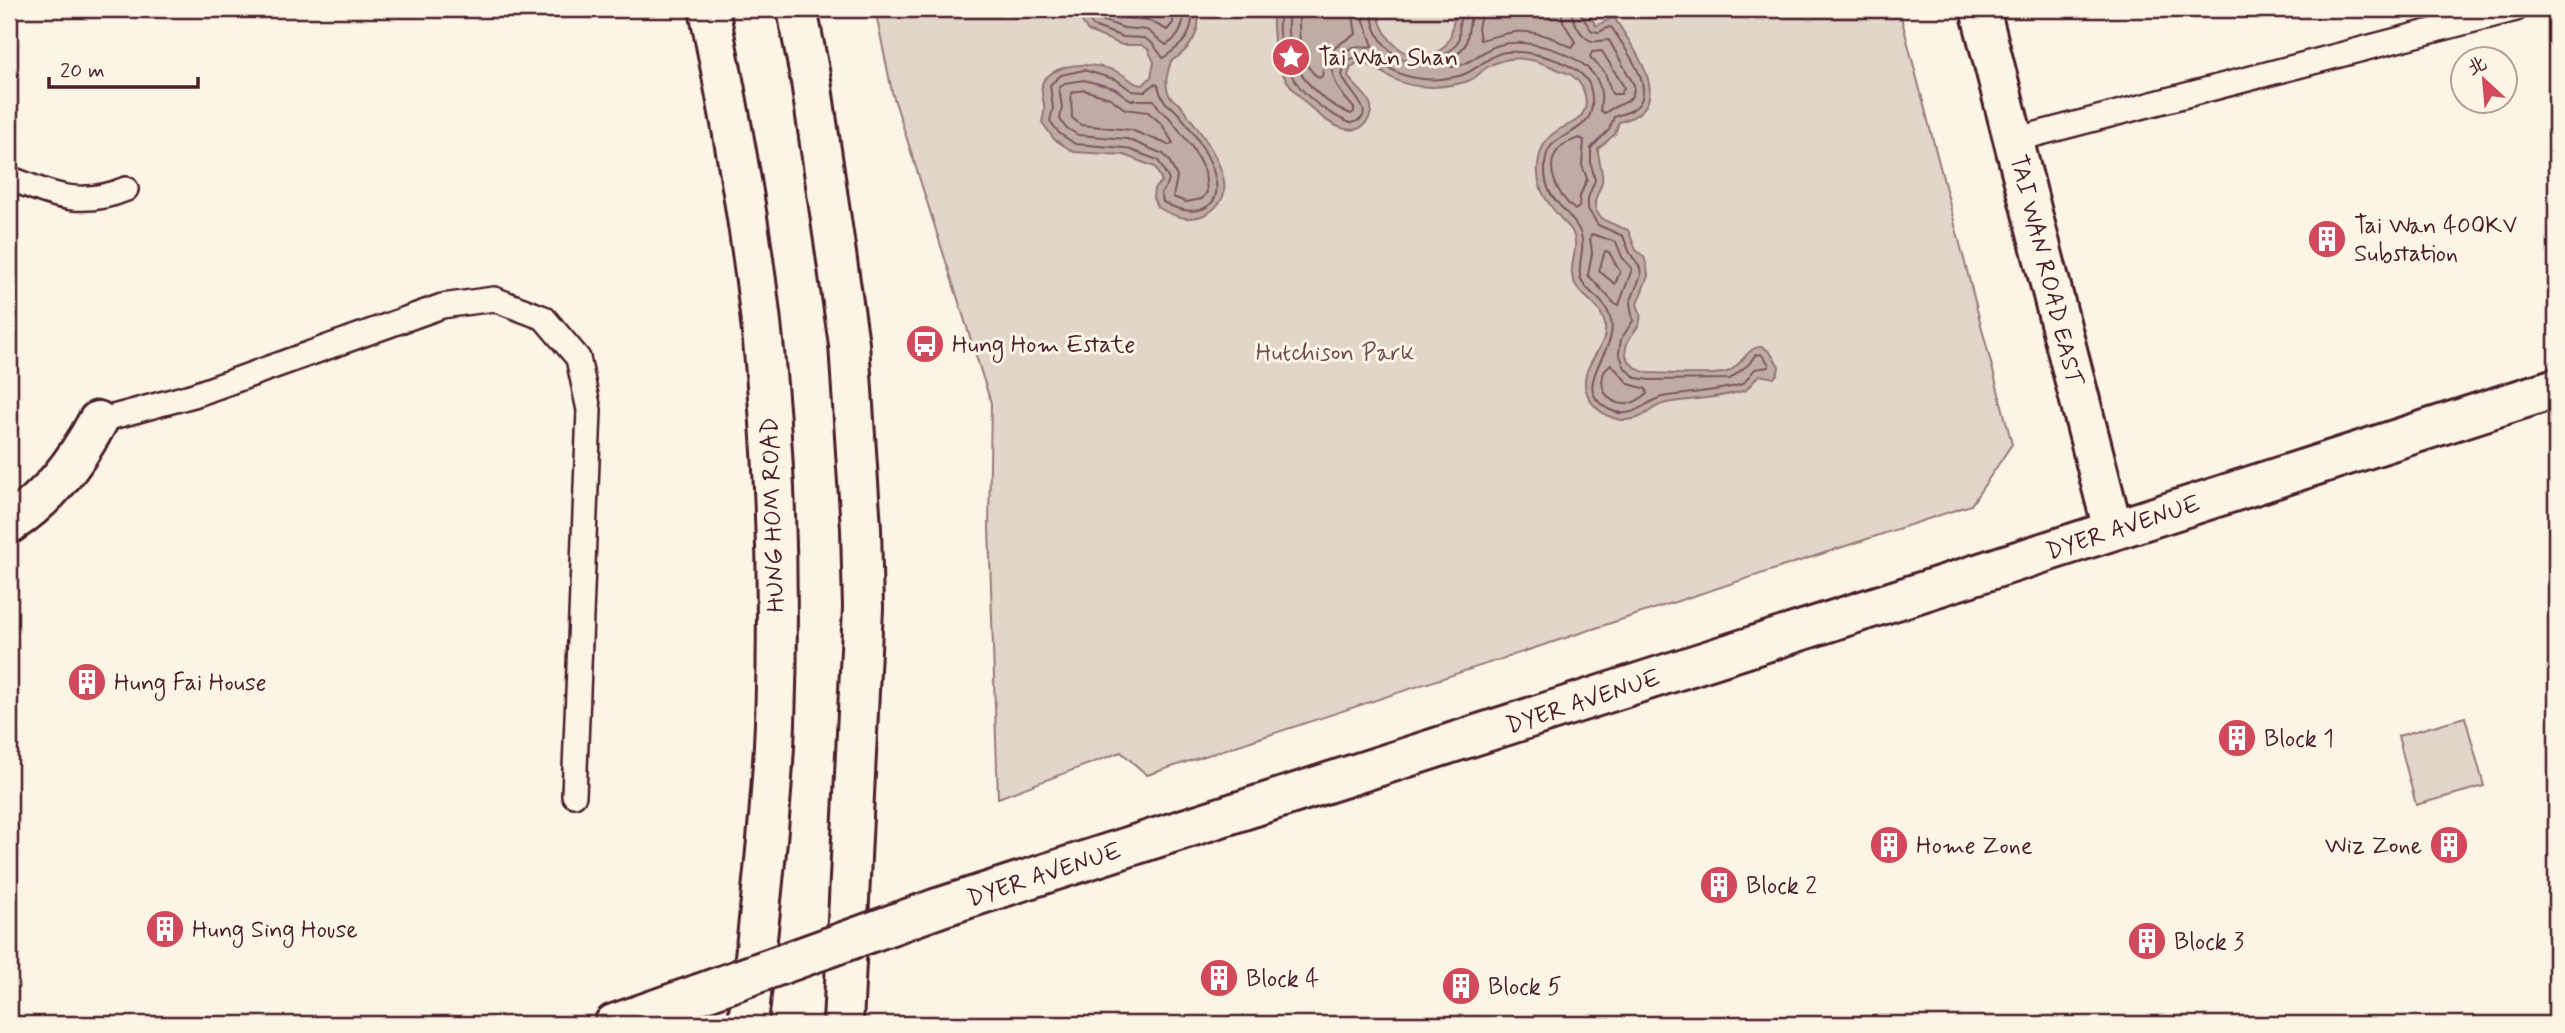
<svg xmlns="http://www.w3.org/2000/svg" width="2565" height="1033" viewBox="0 0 2565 1033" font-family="Mynerve,'LXGW WenKai TC',sans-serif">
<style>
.green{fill:#e2d5ca;stroke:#967a7a;stroke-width:2}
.water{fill:#c0aca5;stroke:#917474;stroke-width:2}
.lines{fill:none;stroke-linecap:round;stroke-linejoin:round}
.shore{stroke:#79575c;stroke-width:2}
.service-casing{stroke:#4a1f2b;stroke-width:28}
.minor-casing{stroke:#4a1f2b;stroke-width:44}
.primary-casing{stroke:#4a1f2b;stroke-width:44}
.service{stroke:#fcf5e5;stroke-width:23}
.minor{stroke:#fcf5e5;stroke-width:38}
.primary{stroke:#fcf5e5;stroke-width:38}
.minor-bridge-casing{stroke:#4a1f2b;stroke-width:44;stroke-linecap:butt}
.minor-bridge{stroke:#fcf5e5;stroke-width:38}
.labels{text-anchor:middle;stroke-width:6;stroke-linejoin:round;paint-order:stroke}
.poi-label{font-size:24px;fill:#4a1f2b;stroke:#fcf5e5;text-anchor:start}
.street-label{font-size:24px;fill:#4a1f2b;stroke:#fcf5e5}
.park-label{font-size:24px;fill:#704c53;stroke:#fcf5e5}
</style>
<rect width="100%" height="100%" fill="#fcf5e5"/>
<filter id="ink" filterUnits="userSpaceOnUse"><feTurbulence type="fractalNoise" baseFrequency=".0143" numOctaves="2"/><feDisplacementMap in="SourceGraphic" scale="14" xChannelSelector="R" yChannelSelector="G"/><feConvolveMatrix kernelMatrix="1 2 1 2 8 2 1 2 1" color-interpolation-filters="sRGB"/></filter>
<g filter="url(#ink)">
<path class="green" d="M 875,9 L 1899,9 L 2012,444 L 1971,505 L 1147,775 L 1121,752 L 998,798 L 989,527 L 991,403 L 892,92 Z
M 2465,717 L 2484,786 L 2416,805 L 2398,736 Z"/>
<path class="water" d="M 1074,9 L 1199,9 C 1200,33 1192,49 1171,61 C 1168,71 1164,82 1168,92 C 1170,100 1177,101 1182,107 C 1197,127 1238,178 1220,202 C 1211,214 1201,218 1187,218 C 1177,218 1166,212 1157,207 L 1153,198 L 1154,189 L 1162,181 L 1155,167 L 1124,155 L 1074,152 L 1054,139 L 1042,122 C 1048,102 1040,100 1042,85 C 1042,79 1048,76 1052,73 C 1071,60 1106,64 1125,76 C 1132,81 1134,84 1143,85 L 1151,77 L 1154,62 L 1148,49 L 1141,45 L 1122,45 L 1088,31 Z
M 1272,9 L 1378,9 C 1379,39 1414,73 1443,48 C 1456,36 1449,21 1459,9 L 1586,9 L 1596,26 L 1614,17 C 1633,49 1681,106 1619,122 L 1615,134 L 1598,149 C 1598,161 1604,173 1602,182 C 1601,188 1597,193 1596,198 C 1590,219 1613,224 1628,230 L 1636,250 L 1644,257 L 1647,266 L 1648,276 L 1637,304 C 1639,310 1642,314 1640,321 C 1638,329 1632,333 1628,341 C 1620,358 1634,370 1649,373 C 1669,373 1710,377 1727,372 C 1740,369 1748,345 1761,347 C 1769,348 1774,359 1779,366 L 1778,373 L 1774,378 L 1759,375 L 1746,390 C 1728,396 1708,398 1689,400 C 1681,401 1670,401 1663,404 C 1654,406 1648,414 1640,417 C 1615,428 1583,407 1585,379 C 1587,358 1611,344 1604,321 C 1598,301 1578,296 1573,279 C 1568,264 1580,250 1573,233 C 1571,228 1566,224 1563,221 C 1548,204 1536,189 1538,165 C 1539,153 1544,140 1554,133 C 1562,126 1574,125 1581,116 C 1591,104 1584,83 1571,75 C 1566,72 1558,70 1552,67 C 1529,57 1508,54 1486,68 C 1481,71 1476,78 1470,80 C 1459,85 1445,86 1433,87 C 1419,87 1404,85 1392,78 C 1380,72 1372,64 1359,62 L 1351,67 L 1348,76 C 1354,87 1368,94 1371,106 C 1372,113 1369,120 1364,125 C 1341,146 1291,92 1282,72 C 1272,51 1274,31 1272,9 Z"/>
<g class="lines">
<path class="shore" d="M 1082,9 L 1093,26 L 1123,37 L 1144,38 L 1153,44 L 1163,58 C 1184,44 1192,37 1193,9
M 1091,9 L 1098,18 L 1104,21 L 1124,28 L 1147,30 L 1166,45 C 1181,37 1184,24 1184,9
M 1104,9 L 1125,18 L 1148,20 L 1167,30 L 1173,23 L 1173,9
M 1280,9 C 1280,16 1278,24 1279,31 C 1281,77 1311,106 1350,123 C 1384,117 1345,90 1342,75 L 1345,63 C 1370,44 1383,70 1407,76 C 1424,81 1442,80 1459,76 C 1475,72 1485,58 1501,53 C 1523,47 1582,62 1590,86 C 1593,97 1594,112 1586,121 C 1568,141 1544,134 1545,170 C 1545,201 1565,205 1578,228 C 1589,247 1575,265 1581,279 C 1588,296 1605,296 1611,321 C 1619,351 1566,387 1610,410 C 1630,420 1642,405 1659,398 C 1667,395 1677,395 1685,394 C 1704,391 1724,390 1743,384 L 1755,369 L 1769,367 L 1769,364 L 1761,354 L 1755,355 L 1749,364 L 1730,379 L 1650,380 L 1636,378 L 1625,368 L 1619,353 L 1621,339 L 1633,321 L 1630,303 L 1641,275 L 1640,268 L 1630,253 L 1623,236 L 1598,225 L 1588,209 L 1588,198 L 1595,180 L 1591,164 L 1591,148 L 1609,130 L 1614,117 C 1622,113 1632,113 1639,104 C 1654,84 1623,46 1612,28 L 1609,27 L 1599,32 L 1592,31 L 1581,15 L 1580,9
M 1289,9 C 1289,16 1287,24 1288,31 C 1290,70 1316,100 1351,114 L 1354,112 L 1354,108 C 1337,90 1318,64 1351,48 C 1359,45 1366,48 1373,46 L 1364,21 L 1363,9
M 1299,9 C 1299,32 1297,63 1319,78 L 1322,76 C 1325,52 1336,45 1356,34 L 1352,9
M 1372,9 C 1371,42 1405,75 1438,59 C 1445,55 1455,49 1458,41 C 1461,34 1458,26 1460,19 C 1461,15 1463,12 1464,9
M 1472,9 L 1466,44 L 1450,63 L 1451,67 C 1469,67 1482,49 1499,45 C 1527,37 1576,52 1594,75 C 1602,85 1602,100 1600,111 L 1605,113 C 1617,102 1635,106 1634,85 L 1609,40 C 1604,40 1598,42 1592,41 C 1581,38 1572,20 1571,9
M 1483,9 L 1478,27 L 1480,40 C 1506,34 1518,27 1547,36 C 1556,39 1564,45 1573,47 L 1575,42 L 1563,21 L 1561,9
M 1602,51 L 1624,87 L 1621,94 L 1612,94 L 1605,73 L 1590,57 L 1592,52 Z
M 1084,70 L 1117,80 L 1132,91 L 1145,92 L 1154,84 L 1158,85 C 1159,90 1161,96 1164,100 C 1167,106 1172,106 1176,111 C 1192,127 1243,199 1199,210 C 1186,213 1174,208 1163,202 L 1161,193 L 1167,185 L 1169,180 L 1158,160 L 1125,148 L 1075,144 L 1059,133 L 1050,121 L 1053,108 L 1050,85 L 1061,75 Z
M 1084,80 L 1114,88 L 1131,100 L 1154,100 L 1160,110 L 1169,117 L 1192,147 L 1205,172 L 1207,192 L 1202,199 L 1186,202 L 1173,197 L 1177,177 L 1169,160 L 1163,154 L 1127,139 L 1078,135 L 1065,127 L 1060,119 L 1062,107 L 1059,88 L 1065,83 Z
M 1084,90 L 1110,98 L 1125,109 L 1148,112 L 1162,124 L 1173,143 L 1169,145 L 1131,130 L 1081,125 L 1072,118 L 1071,95 L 1073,92 Z
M 1579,138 L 1584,140 L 1582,165 L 1587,179 L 1580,196 L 1579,207 L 1575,210 C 1558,196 1540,163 1563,145 C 1568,142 1574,140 1579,138 Z
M 1592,234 L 1616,242 L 1622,257 L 1632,269 L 1619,305 L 1616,305 L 1588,275 L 1592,253 L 1590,237 Z
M 1605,251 L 1609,252 L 1620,272 L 1615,284 L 1599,271 Z
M 1611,364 L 1629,384 L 1646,389 L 1647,394 C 1641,398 1634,404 1626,404 C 1603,405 1594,376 1611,364 Z"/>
<g class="service-casing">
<path id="service" d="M 2014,140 L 2516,9
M 9,178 C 53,195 80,208 126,189
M 98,421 L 194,395 L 442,306 L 494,299 L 544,318 L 578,358 L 589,410 L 574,795"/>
</g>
<g class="minor-casing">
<path id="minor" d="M 1980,9 L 2113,530
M 9,524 C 49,498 75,463 98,421
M 938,908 L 2556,388
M 614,1024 L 699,994"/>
</g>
<g class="primary-casing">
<path id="primary" d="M 709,9 C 734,133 757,259 767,385 C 777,497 779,612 775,724 C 771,824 758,924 748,1024
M 797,9 L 811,81 L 849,344 L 861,528 L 863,608 L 843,1024"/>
</g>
<use href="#service" class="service"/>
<use href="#minor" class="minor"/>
<use href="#primary" class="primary"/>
<g class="minor-bridge-casing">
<path id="minor-bridge" d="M 699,994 L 938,908"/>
</g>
<use href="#minor-bridge" class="minor-bridge"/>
</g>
</g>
<defs>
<g id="sight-disc" transform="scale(2.0125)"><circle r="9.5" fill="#d1495b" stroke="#fcf5e5"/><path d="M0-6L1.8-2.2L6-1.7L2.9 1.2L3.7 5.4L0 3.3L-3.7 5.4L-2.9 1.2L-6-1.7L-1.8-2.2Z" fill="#fff"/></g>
<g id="building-disc" transform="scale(2.0125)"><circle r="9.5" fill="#d1495b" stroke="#fcf5e5"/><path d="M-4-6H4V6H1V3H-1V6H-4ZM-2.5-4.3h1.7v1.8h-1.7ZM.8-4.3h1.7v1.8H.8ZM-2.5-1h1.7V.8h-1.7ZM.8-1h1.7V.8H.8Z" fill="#fff"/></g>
<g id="bus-disc" transform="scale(2.0125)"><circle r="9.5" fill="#d1495b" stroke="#fcf5e5"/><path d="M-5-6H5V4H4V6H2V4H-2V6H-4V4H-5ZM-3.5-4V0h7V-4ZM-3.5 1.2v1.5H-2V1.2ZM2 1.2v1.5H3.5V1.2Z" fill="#fff"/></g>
</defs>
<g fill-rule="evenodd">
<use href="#sight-disc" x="1291" y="57"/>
<use href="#building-disc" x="2327" y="239"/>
<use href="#bus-disc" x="925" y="344"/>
<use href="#building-disc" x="87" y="682"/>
<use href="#building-disc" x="2237" y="738"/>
<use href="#building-disc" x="1889" y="845"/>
<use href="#building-disc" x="2449" y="845"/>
<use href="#building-disc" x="1719" y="885"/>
<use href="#building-disc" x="165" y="929"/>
<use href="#building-disc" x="2147" y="941"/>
<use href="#building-disc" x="1219" y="978"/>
<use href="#building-disc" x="1461" y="986"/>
</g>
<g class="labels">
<g class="poi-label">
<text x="1318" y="65">Tai Wan Shan</text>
<text x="2354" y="233">Tai Wan 400KV<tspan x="2354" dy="28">Substation</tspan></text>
<text x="952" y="352">Hung Hom Estate</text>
<text x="114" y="690">Hung Fai House</text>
<text x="2264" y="746">Block 1</text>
<text x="1916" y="853">Home Zone</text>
<text x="2422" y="853" text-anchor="end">Wiz Zone</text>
<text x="1746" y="893">Block 2</text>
<text x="192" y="937">Hung Sing House</text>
<text x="2174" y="949">Block 3</text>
<text x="1246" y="986">Block 4</text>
<text x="1488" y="994">Block 5</text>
</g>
<g class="street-label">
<text transform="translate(2047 270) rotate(76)" y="8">TAI WAN ROAD EAST</text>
<text transform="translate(772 515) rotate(-92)" y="8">HUNG HOM ROAD</text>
<text transform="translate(2123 527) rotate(-18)" y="8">DYER AVENUE</text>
<text transform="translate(1583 701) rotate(-18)" y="8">DYER AVENUE</text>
<text transform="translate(1044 874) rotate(-18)" y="8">DYER AVENUE</text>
</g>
<g class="park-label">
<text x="1335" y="360">Hutchison Park</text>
</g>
</g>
<rect width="2565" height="1033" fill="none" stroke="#fcf5e5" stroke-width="35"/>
<rect x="18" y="18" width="2530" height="998" fill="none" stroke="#4a1f2b" stroke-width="2.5" filter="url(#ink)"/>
<g transform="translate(2484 80) rotate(334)"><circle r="33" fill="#fcf5e5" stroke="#b59f9b" stroke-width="2"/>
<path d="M0-5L12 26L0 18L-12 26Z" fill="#d1495b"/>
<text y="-10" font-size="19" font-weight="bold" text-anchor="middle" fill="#4a1f2b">北</text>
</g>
<path d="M49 77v10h149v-10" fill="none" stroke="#4a1f2b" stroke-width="3.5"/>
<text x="60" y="77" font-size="21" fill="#4a1f2b" stroke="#fcf5e5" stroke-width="5" paint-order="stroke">20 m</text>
</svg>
